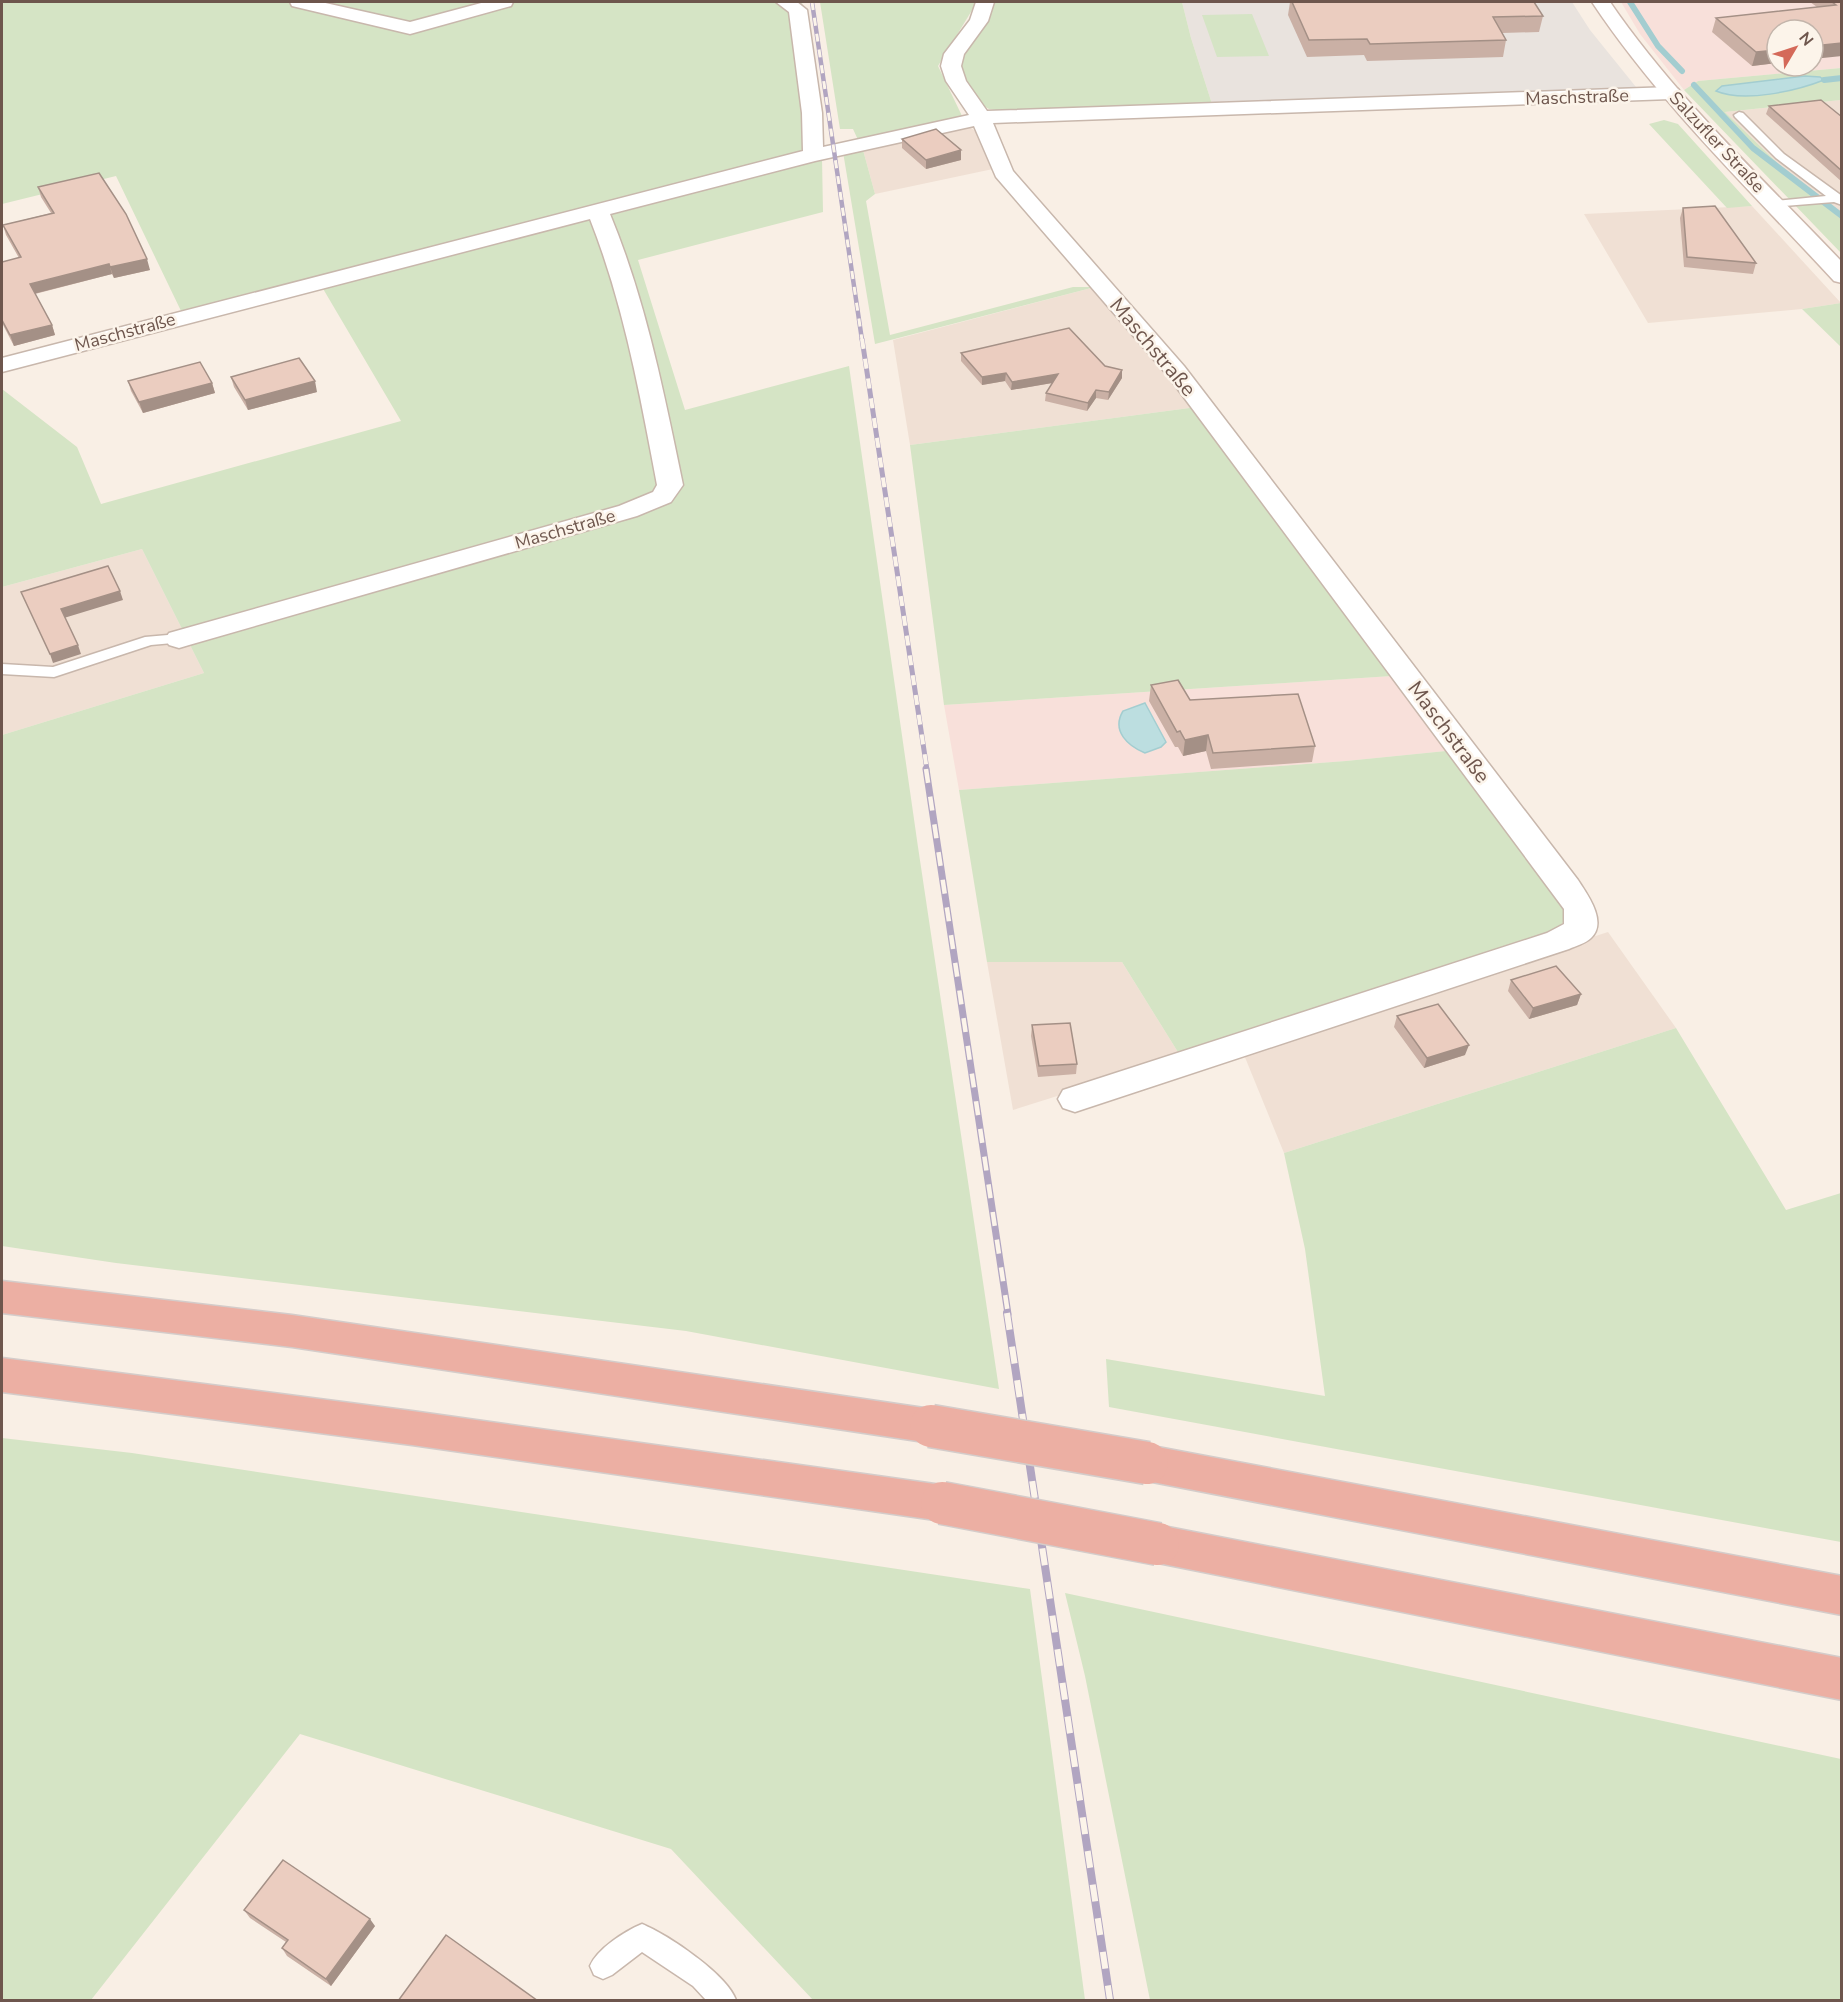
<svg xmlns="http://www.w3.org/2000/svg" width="1843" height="2002" viewBox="0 0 1843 2002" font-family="'Nunito Sans',sans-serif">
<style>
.residential{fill:#f0e0d4}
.commercial{fill:#f8e0da;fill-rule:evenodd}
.industrial{fill:#e9e3de}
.green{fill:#d5e4c5}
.water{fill:#bcdee0;stroke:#a3cdd0;stroke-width:1.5}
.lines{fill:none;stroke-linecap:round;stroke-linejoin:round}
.stream{stroke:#a3cdd0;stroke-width:6}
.lane-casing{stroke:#c8b7ac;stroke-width:3}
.street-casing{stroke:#c8b7ac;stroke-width:3}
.secondary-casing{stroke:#cdb8ad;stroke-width:3}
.highway-casing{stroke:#d4ccca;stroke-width:3}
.lane{fill:#fff;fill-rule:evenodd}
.street{fill:#fff;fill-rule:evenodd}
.secondary{fill:#fff;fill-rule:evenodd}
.highway{fill:#ecafa3;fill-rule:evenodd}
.rail-far3-casing{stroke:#b1a5c1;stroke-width:4.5}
.rail-far2-casing{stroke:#b1a5c1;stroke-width:5}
.rail-far1-casing{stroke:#b1a5c1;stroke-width:7}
.rail-casing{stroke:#b1a5c1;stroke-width:8}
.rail-far3{stroke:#fcf4ea;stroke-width:3;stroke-dasharray:8;stroke-linecap:butt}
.rail-far2{stroke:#fcf4ea;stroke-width:4;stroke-dasharray:10;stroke-linecap:butt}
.rail-far1{stroke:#fcf4ea;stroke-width:4.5;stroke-dasharray:14;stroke-linecap:butt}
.rail{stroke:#fcf4ea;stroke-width:6;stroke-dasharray:17;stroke-linecap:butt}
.highway-bridge-casing{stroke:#d4ccca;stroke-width:45;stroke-linecap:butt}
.highway-bridge{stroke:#ecafa3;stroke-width:42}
.wall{fill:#cab0a5}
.shaded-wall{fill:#a49086}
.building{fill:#ebcdc0;stroke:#a49086;stroke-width:1.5}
.labels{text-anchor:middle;stroke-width:5;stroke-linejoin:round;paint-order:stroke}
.far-street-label{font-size:18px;fill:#6e564d;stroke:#fcf4ea}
.street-label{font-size:21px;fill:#6e564d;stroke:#fcf4ea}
</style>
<rect width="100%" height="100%" fill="#f9efe5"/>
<path class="residential" d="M 1841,100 L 1841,219 L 1802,187 L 1725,112 Z
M 961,126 L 971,128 L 980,134 L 993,169 L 875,194 L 863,150 Z
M 1752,206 L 1841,303 L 1802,309 L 1648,323 L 1584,214 Z
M 1095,287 L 1197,407 L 910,445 L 893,340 Z
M 142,549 L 204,673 L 2,735 L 2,587 Z
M 1608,932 L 1676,1028 L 1284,1153 L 1242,1050 Z
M 987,962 L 1122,962 L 1181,1057 L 1013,1110 Z"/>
<path class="commercial" d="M 1621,2 L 1841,2 L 1841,68 L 1698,81 L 1684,90 L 1640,34 ZM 1777,30 L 1813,30 L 1813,66 L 1777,66 Z
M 1392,676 L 1446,751 L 1346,761 L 959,790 L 944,705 Z"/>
<path class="industrial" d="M 1182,2 L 1572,2 L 1590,30 L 1636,87 L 1626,92 L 1212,104 L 1191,38 Z"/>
<path class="green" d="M 2,2 L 802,2 L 824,149 L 608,204 L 619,213 L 822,158 L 823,212 L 638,260 L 685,410 L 849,366 L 918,847 L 999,1389 L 686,1331 L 116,1263 L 2,1246 L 2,735 L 204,673 L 142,549 L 2,587 L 2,389 L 77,447 L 101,504 L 401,421 L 322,287 L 182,313 L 116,176 L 2,204 Z
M 820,2 L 977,2 L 938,66 L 963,118 L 859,142 L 853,129 L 840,129 Z
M 977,2 L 1182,2 L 1191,38 L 1212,104 L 1009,112 L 989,109 L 973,100 L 960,76 L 958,57 L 987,8 Z
M 1252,14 L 1269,56 L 1217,57 L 1202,15 Z
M 1841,68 L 1841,100 L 1725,112 L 1802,187 L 1841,219 L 1841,253 L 1684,90 L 1698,81 Z
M 1664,120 L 1678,124 L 1752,206 L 1727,208 L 1649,124 Z
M 863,150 L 875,194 L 866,201 L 890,335 L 1073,287 L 1095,287 L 875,344 L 843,152 Z
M 1841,303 L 1842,303 L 1841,347 L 1802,309 Z
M 1197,407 L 1392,676 L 944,705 L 910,445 Z
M 1446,751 L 1490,805 L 1563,903 L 1565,920 L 1552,935 L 1181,1057 L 1122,962 L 987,962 L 959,790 L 1346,761 Z
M 1676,1028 L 1786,1210 L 1841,1193 L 1841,1542 L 1109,1407 L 1106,1359 L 1325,1396 L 1305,1249 L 1284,1153 Z
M 2,1438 L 132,1453 L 1030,1589 L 1085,2000 L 813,2000 L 671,1849 L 300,1734 L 91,2000 L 2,2000 Z
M 1065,1593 L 1841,1759 L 1841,2000 L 1150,2000 L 1085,1676 Z"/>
<path class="water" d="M 1805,76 L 1820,77 L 1824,80 C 1796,91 1744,103 1716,91 L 1722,86 Z
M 1145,703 L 1166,742 L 1161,747 L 1145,753 C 1128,746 1111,731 1123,711 Z"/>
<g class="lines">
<path class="stream" d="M 1630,2 L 1658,46 L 1682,71
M 1824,80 L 1842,78
M 1694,85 L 1753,148 L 1842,216"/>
<g class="lane-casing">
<path id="lane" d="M 1739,112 L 1743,113 L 1784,154 L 1842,196 L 1842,205 L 1834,202 L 1771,207 L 1771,203 L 1775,201 L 1826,196 L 1776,158 L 1735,117 L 1734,115 Z
M 179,634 L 187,639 L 184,642 L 151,645 L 54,677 L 2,674 L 2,664 L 53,667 L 145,637 Z
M 642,1924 C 668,1935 727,1974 736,2000 L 706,2000 L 693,1986 L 642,1952 L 612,1975 L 603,1979 L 594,1975 L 590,1966 C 597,1949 625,1931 642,1924 Z"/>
</g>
<g class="street-casing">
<path id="street" d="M 290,2 L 321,2 L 410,22 L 485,2 L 513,2 L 511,6 L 410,34 L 292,6 Z
M 776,2 L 797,2 L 807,10 L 822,113 L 823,147 L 969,115 L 946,81 L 941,66 L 944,54 L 970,20 L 976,2 L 994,2 L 988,21 L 964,54 L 961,66 L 966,81 L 987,111 L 1671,87 L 1678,89 L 1681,93 L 1678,97 L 1671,99 L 993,123 L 1013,171 L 1184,366 L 1578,880 C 1587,894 1608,922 1591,938 C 1586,943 1576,946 1569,949 L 1087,1108 L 1075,1112 L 1063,1108 L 1058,1099 L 1063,1090 L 1547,933 L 1564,924 L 1564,909 L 1168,376 L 996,177 L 974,126 L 815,161 L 610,214 C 646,301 664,393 683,485 L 671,502 L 637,516 L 189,645 L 179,648 L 169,645 L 165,639 L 169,633 L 619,506 L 653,492 L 657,485 C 640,395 624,305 590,219 L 2,372 L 2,358 L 803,151 L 802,113 L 789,12 Z"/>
</g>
<g class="secondary-casing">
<path id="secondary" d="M 1592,2 L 1610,2 C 1675,97 1762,178 1842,262 L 1842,283 L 1834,281 C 1751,191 1660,104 1592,2 Z"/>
</g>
<g class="highway-casing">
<path id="highway" d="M 2,1281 L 292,1315 L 931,1409 L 945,1414 L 951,1426 L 945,1438 L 931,1443 L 292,1347 L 2,1313 Z
M 2,1358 L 412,1411 L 942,1485 L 956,1490 L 962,1503 L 956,1516 L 942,1521 L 412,1445 L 2,1392 Z
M 1147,1445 L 1842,1576 L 1842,1615 L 1147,1481 L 1133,1476 L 1127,1463 L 1133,1450 Z
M 1158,1525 L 1842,1658 L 1842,1700 L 1158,1563 L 1144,1557 L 1138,1544 L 1144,1531 Z"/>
</g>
<use href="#lane" class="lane"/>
<use href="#street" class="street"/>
<use href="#secondary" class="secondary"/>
<use href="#highway" class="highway"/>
<g class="rail-far3-casing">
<path id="rail-far3" d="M 812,2 L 862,340"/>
</g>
<g class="rail-far2-casing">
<path id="rail-far2" d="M 862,339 L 927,770"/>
</g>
<g class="rail-far1-casing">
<path id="rail-far1" d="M 926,769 L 1008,1314"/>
</g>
<g class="rail-casing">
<path id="rail" d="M 1007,1313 L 1110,2000"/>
</g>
<use href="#rail-far3" class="rail-far3"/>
<use href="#rail-far2" class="rail-far2"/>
<use href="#rail-far1" class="rail-far1"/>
<use href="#rail" class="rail"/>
<g class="highway-bridge-casing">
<path id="highway-bridge" d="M 931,1426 L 1147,1463
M 942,1503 L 1158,1544"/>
</g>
<use href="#highway-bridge" class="highway-bridge"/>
</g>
<path class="wall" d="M 1290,2 L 1534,2 L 1543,16 L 1539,32 L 1502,33 L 1506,40 L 1503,57 L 1367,61 L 1364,55 L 1307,57 L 1288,15 Z
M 1810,2 L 1842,2 L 1842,56 L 1777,30 L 1777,63 L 1752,66 L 1712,32 L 1716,18 L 1817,7 Z
M 1769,106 L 1842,117 L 1842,182 L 1766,114 Z
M 902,139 L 961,160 L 926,169 L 902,148 Z
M 38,187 L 150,270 L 114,278 L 112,274 L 35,294 L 52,325 L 55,335 L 14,346 L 2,323 L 2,262 L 19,258 L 6,235 L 3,225 L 51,213 L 41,197 Z
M 1683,208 L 1756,263 L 1753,274 L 1684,267 L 1680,218 Z
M 961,353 L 1105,366 L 1122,370 L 1122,378 L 1108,400 L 1096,398 L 1087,411 L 1045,401 L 1046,393 L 1052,383 L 1011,390 L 1005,381 L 982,385 L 961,361 Z
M 231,377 L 317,392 L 248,410 L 234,387 Z
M 128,381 L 212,383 L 215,393 L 143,413 L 131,391 Z
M 1151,685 L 1315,746 L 1312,762 L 1211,769 L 1206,751 L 1183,756 L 1178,747 L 1175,747 L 1149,701 Z
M 1511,980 L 1581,994 L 1577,1005 L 1529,1019 L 1508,991 Z
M 1397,1016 L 1465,1055 L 1424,1068 L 1394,1027 Z
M 1032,1025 L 1077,1064 L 1076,1074 L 1038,1077 L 1031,1036 Z
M 244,1910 L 375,1926 L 331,1986 L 287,1956 L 282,1948 L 286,1942 L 250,1918 Z"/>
<path class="shaded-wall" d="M 1842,43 L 1842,56 L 1813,59 L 1813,46 Z
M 1777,50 L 1777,63 L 1752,66 L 1756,52 Z
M 961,150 L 961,160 L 926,169 L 926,160 Z
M 147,259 L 150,270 L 114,278 L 110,267 Z
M 109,264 L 112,274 L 33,294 L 30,284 Z
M 52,325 L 55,335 L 14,346 L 10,335 Z
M 1122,370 L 1122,378 L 1108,400 L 1109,392 Z
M 1006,373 L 1005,381 L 982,385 L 982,377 Z
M 1058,374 L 1058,382 L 1011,390 L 1012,382 Z
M 315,381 L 317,392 L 248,410 L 245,400 Z
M 212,383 L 215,393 L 143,413 L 139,402 Z
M 1096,390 L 1096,398 L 1087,411 L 1088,403 Z
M 120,591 L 123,600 L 64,618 L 61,609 Z
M 78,645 L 81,654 L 53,663 L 50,654 Z
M 1208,735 L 1206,751 L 1183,756 L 1185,740 Z
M 1581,994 L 1577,1005 L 1529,1019 L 1533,1008 Z
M 1469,1045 L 1465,1055 L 1424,1068 L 1427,1058 Z
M 370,1919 L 375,1926 L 331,1986 L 326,1979 Z"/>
<path class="building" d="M 1292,2 L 1534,2 L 1543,16 L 1493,17 L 1506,40 L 1370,44 L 1367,39 L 1309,40 Z
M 1832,2 L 1842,2 L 1842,43 L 1813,46 L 1813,30 L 1777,30 L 1777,50 L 1756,52 L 1716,18 L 1836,5 Z
M 1821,100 L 1842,117 L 1842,171 L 1769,106 Z
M 936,129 L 961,150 L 926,160 L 902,139 Z
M 99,173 L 126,214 L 147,259 L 110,267 L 109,264 L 30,284 L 52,325 L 10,335 L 2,320 L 2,262 L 21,257 L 3,225 L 54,213 L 38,187 Z
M 1715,206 L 1756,263 L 1687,257 L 1683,208 Z
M 1069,328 L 1105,366 L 1122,370 L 1109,392 L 1096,390 L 1088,403 L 1046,393 L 1058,374 L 1012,382 L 1006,373 L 982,377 L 961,353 Z
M 299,358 L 315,381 L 245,400 L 231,377 Z
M 200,362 L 212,383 L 139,402 L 128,381 Z
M 108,566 L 120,591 L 61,609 L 78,645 L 50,654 L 21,592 Z
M 1178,680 L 1190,700 L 1298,694 L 1315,746 L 1213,753 L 1208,735 L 1185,740 L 1180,731 L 1177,732 L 1151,685 Z
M 1556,966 L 1581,994 L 1533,1008 L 1511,980 Z
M 1438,1004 L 1469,1045 L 1427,1058 L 1397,1016 Z
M 1070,1023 L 1077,1064 L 1039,1066 L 1032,1025 Z
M 283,1860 L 370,1919 L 326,1979 L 282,1948 L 288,1940 L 244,1910 Z
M 446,1935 L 538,2001 L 398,2001 Z"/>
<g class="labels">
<g class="far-street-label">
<text transform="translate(1577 97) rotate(-2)" y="6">Maschstraße</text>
<text transform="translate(1717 142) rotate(47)" y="6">Salzufler Straße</text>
<text transform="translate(125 332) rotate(-15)" y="6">Maschstraße</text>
<text transform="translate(565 529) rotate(-16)" y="6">Maschstraße</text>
</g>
<g class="street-label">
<text transform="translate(1153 347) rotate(50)" y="7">Maschstraße</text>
<text transform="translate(1449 732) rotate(53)" y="7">Maschstraße</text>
</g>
</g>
<rect width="1843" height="2002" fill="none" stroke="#6e564d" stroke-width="6"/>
<g transform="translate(1795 48) rotate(51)"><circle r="28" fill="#fcf4ea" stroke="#c3b5ab" stroke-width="1.5"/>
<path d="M0-4.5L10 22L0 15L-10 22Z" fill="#d46959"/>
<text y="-9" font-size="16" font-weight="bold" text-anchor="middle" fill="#6e564d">N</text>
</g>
</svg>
